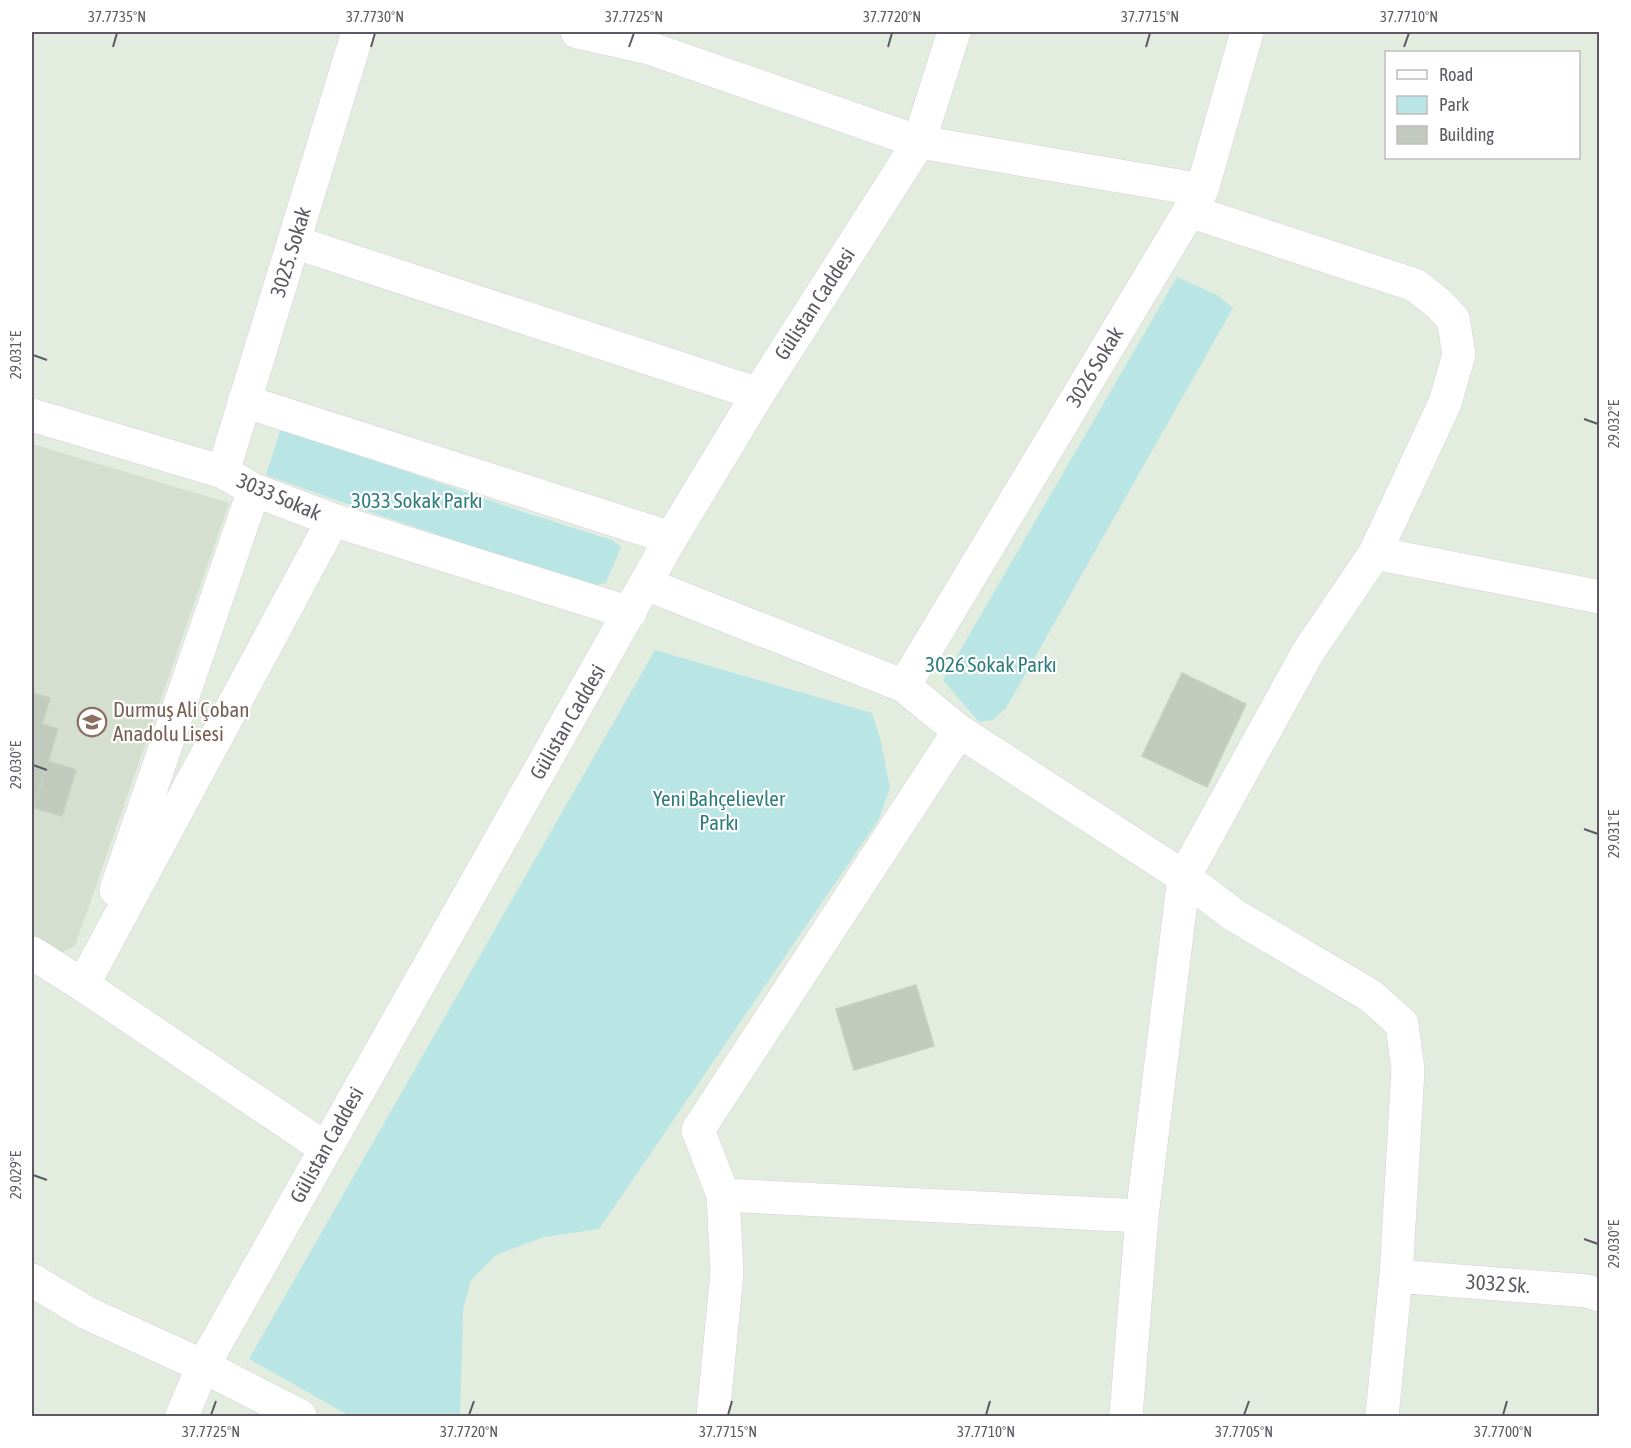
<svg xmlns="http://www.w3.org/2000/svg" width="1631" height="1448" viewBox="0 0 1631 1448" font-family="'Asap Condensed',sans-serif">
<style>
.education{fill:#d4dfcf}
.green{fill:#b9e6e4}
.building{fill:#c2cabe;stroke:#c4d1bd;stroke-width:1.5}
.lines{fill:none;stroke-linecap:round;stroke-linejoin:round}
.minor-casing{stroke:#d7d2da;stroke-width:34}
.tertiary-casing{stroke:#d7d2da;stroke-width:34}
.minor{stroke:#fff;stroke-width:33}
.tertiary{stroke:#fff;stroke-width:33}
.ticks{fill:none;stroke:#5d5861;stroke-width:2}
.labels{text-anchor:middle;stroke-width:4.5;stroke-linejoin:round;paint-order:stroke}
.street-label{font-size:21px;fill:#5d5861;stroke:#fff}
.park-label{font-size:21px;fill:#2d7d7c;stroke:#fff}
.education-label{font-size:21px;fill:#785e54;stroke:#fff;text-anchor:start}
.neatline{fill:none;stroke:#5d5861;stroke-width:2}
.ticks-label{font-size:15px;text-anchor:middle;fill:#5d5861}
</style>
<rect width="100%" height="100%" fill="#e2ecdf"/>
<path class="education" d="M 32,444 L 229,503 L 75,946 L 54,956 L 32,942 Z"/>
<path class="green" d="M 1177,277 L 1217,295 L 1233,308 L 1006,708 L 993,720 L 979,722 L 943,680 Z
M 287,430 L 526,513 L 612,540 L 621,547 L 606,583 L 592,586 L 370,512 L 266,475 L 280,431 Z
M 655,650 L 872,713 L 881,742 L 890,788 L 879,819 L 599,1229 L 544,1237 L 496,1255 L 471,1280 L 463,1309 L 460,1416 L 350,1416 L 249,1359 Z"/>
<path class="building" d="M 1182,673 L 1246,704 L 1207,787 L 1142,756 Z
M 32,693 L 50,698 L 42,724 L 58,729 L 43,780 L 32,777 Z
M 48,761 L 76,770 L 62,816 L 34,808 Z
M 32,777 L 43,780 L 32,813 Z
M 916,985 L 934,1046 L 854,1070 L 836,1009 Z"/>
<g class="lines">
<g class="minor-casing">
<path id="minor" d="M 577,32 L 649,48 L 919,142 L 1202,190
M 1189,211 L 1415,285 L 1439,304 L 1453,319 L 1459,354 L 1445,403 L 1375,553 L 1308,652 L 1184,877 L 1234,915 L 1371,996 L 1402,1024 L 1408,1069 L 1396,1276 L 1382,1416
M 294,242 L 758,394
M 244,401 L 671,538
M 32,415 L 223,472 L 254,490 L 333,520 L 630,613
M 223,472 L 358,32
M 1375,553 L 1600,597
M 646,584 L 904,686 L 959,731 L 1184,877 L 1142,1216 L 1126,1416
M 904,686 L 1202,190 L 1247,32
M 116,890 L 254,490
M 32,953 L 83,985 L 325,1148
M 83,985 L 333,520
M 723,1195 L 1142,1216
M 1396,1276 L 1587,1291 L 1600,1295
M 32,1280 L 87,1313 L 203,1366 L 300,1416
M 713,1416 L 727,1273 L 723,1195 L 698,1130 L 959,731"/>
</g>
<g class="tertiary-casing">
<path id="tertiary" d="M 182,1416 L 203,1366 L 671,538 L 758,394 L 919,142 L 954,32"/>
</g>
<use href="#minor" class="minor"/>
<use href="#tertiary" class="tertiary"/>
</g>
<path class="ticks" d="M 113,47 L 117,33M 371,47 L 375,33M 629,47 L 634,33M 888,47 L 892,33M 1146,47 L 1150,33M 1404,47 L 1409,33M 33,355 L 47,360M 1584,419 L 1598,424M 33,765 L 47,770M 1584,829 L 1598,834M 33,1175 L 47,1180M 1584,1239 L 1598,1244M 211,1415 L 216,1401M 469,1415 L 474,1401M 728,1415 L 732,1401M 986,1415 L 990,1401M 1244,1415 L 1249,1401M 1503,1415 L 1507,1401"/>
<defs>
<g id="school-ring" transform="scale(1.5)"><circle r="9.5" fill="#fff" stroke="#8d6e63" stroke-width="1.5"/><path d="M0-5L7-2L0 1L-7-2ZM-4 1L0 2.5L4 1V4Q0 6-4 4Z" fill="#8d6e63"/></g>
</defs>
<g fill-rule="evenodd">
<use href="#school-ring" x="92" y="722"/>
</g>
<g class="labels">
<g class="street-label">
<text transform="translate(291 252) rotate(-73)" y="7">3025. Sokak</text>
<text transform="translate(815 304) rotate(-57)" y="7">Gülistan Caddesi</text>
<text transform="translate(1095 367) rotate(-59)" y="7">3026 Sokak</text>
<text transform="translate(279 497) rotate(23)" y="7">3033 Sokak</text>
<text transform="translate(568 722) rotate(-60)" y="7">Gülistan Caddesi</text>
<text transform="translate(327 1145) rotate(-61)" y="7">Gülistan Caddesi</text>
<text transform="translate(1498 1284) rotate(4)" y="7">3032 Sk.</text>
</g>
<g class="park-label">
<text x="417" y="508">3033 Sokak Parkı</text>
<text x="991" y="672">3026 Sokak Parkı</text>
<text x="719" y="806">Yeni Bahçelievler<tspan x="719" dy="24">Parkı</tspan></text>
</g>
<g class="education-label">
<text x="113" y="717">Durmuş Ali Çoban<tspan x="113" dy="24">Anadolu Lisesi</tspan></text>
</g>
</g>
<rect width="1631" height="1448" fill="none" stroke="#ffffff" stroke-width="66"/>
<rect x="1385" y="51" width="195" height="108" fill="#ffffff" stroke="#bebcc0" stroke-width="1.5"/>
<rect x="1397" y="70" width="30" height="9" fill="#ffffff" stroke="#bebcc0" stroke-width="1.5"/>
<text x="1439" y="81" font-size="18" fill="#5d5861">Road</text>
<rect x="1397" y="96" width="30" height="18" fill="#b9e6e4" stroke="#bebcc0" stroke-width="1.5"/>
<text x="1439" y="111" font-size="18" fill="#5d5861">Park</text>
<rect x="1397" y="126" width="30" height="18" fill="#c2cabe" stroke="#bebcc0" stroke-width="1.5"/>
<text x="1439" y="141" font-size="18" fill="#5d5861">Building</text>
<rect x="33" y="33" width="1565" height="1382" class="neatline"/>
<g class="ticks-label">
<text x="117" y="22">37.7735°N</text>
<text x="375" y="22">37.7730°N</text>
<text x="634" y="22">37.7725°N</text>
<text x="892" y="22">37.7720°N</text>
<text x="1150" y="22">37.7715°N</text>
<text x="1409" y="22">37.7710°N</text>
<text transform="translate(16 355) rotate(-90)" y="5">29.031°E</text>
<text transform="translate(1614 424) rotate(-90)" y="5">29.032°E</text>
<text transform="translate(16 765) rotate(-90)" y="5">29.030°E</text>
<text transform="translate(1614 834) rotate(-90)" y="5">29.031°E</text>
<text transform="translate(16 1175) rotate(-90)" y="5">29.029°E</text>
<text transform="translate(1614 1244) rotate(-90)" y="5">29.030°E</text>
<text x="211" y="1437">37.7725°N</text>
<text x="469" y="1437">37.7720°N</text>
<text x="728" y="1437">37.7715°N</text>
<text x="986" y="1437">37.7710°N</text>
<text x="1244" y="1437">37.7705°N</text>
<text x="1503" y="1437">37.7700°N</text>
</g>
</svg>
